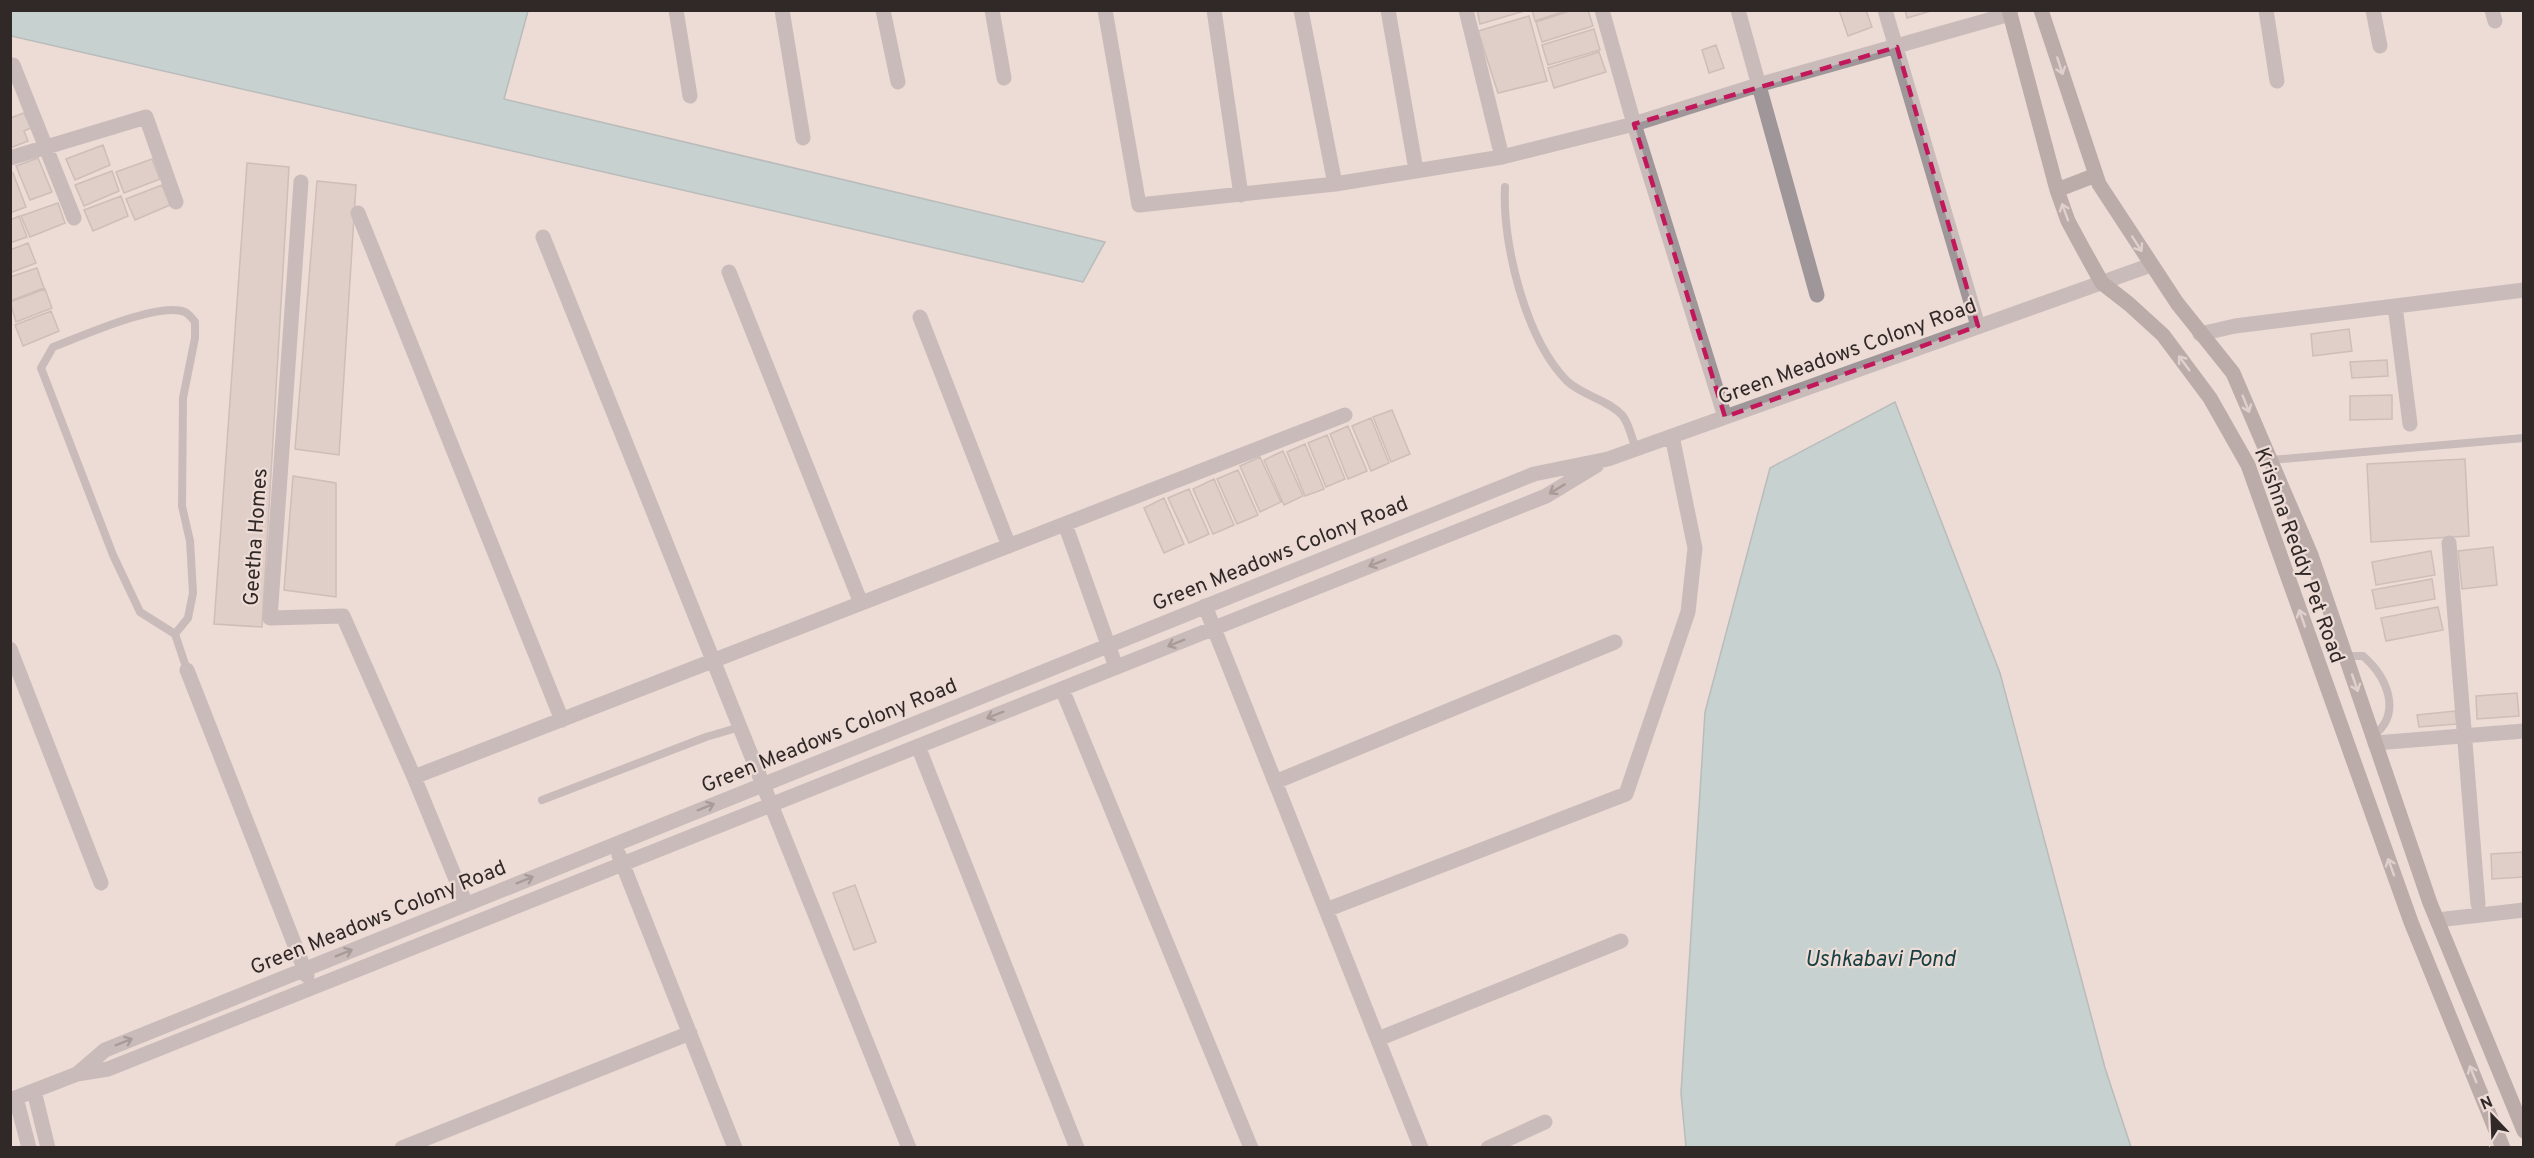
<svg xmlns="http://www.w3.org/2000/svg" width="2534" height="1158" viewBox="0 0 2534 1158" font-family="Overpass,sans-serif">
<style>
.water{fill:#9ac6cb;stroke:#7a979a;stroke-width:1.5}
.building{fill:#d0bfb9;stroke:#aa9a94;stroke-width:1.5}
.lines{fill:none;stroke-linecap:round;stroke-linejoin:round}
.lane{stroke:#9e9698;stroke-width:8}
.street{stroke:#9e9698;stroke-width:15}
.secondary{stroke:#7e7375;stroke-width:15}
.oneway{stroke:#d1c1bd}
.oneway2{stroke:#564f4f}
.marked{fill:none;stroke:#c2185b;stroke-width:4.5;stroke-dasharray:12 8;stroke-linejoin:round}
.labels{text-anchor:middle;stroke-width:4.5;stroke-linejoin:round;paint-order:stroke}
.street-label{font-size:21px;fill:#302927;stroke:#eddbd5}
.water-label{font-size:22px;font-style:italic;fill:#164044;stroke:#eddbd5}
</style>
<rect width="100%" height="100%" fill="#eddbd5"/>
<path class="water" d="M 10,11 L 528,11 L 504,99 L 1105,242 L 1083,282 L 11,36 Z
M 1895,402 L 2000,673 L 2105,1068 L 2131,1147 L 1686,1147 L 1681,1093 L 1705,712 L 1770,468 Z"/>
<path class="building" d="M 1477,10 L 1528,10 L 1480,24 Z
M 1532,10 L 1568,10 L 1535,21 Z
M 1573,10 L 1588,10 L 1593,26 L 1542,42 L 1536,22 Z
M 1839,10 L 1866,10 L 1872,27 L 1848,36 Z
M 1905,10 L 1934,10 L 1907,18 Z
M 1529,16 L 1547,81 L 1498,93 L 1478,31 Z
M 1594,29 L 1600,50 L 1548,65 L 1542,45 Z
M 1716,45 L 1724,68 L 1709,73 L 1702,50 Z
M 1599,52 L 1606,72 L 1554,88 L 1548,68 Z
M 24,113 L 31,128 L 24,131 L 28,141 L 10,148 L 10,118 Z
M 103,145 L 110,165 L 75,180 L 66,159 Z
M 38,158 L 52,192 L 30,200 L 16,166 Z
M 152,159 L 160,179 L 124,193 L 116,172 Z
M 247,163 L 289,167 L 262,627 L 214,624 Z
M 112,171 L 119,191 L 84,206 L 75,185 Z
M 10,173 L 13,173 L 26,207 L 10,213 Z
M 317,181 L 356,185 L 339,455 L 295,449 Z
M 162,185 L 170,205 L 135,220 L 126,199 Z
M 121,196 L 128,216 L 93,231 L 84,210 Z
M 58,203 L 65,223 L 30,237 L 21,216 Z
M 19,216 L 27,237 L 10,243 L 10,220 Z
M 28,243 L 36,263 L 10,273 L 10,250 Z
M 37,268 L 44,288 L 10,301 L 10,277 Z
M 45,289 L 52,308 L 16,322 L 10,302 Z
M 51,311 L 59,331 L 23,346 L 15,325 Z
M 2349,329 L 2352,351 L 2313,356 L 2311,334 Z
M 2387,360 L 2388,376 L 2352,378 L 2350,362 Z
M 2392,395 L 2392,419 L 2350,420 L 2350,396 Z
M 1392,410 L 1410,454 L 1391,462 L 1373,417 Z
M 1371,418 L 1389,463 L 1371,471 L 1352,426 Z
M 1348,426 L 1367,471 L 1348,479 L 1330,434 Z
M 1327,435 L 1345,479 L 1326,487 L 1308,443 Z
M 1305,444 L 1324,489 L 1305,496 L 1287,452 Z
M 1283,451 L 1303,496 L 1284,505 L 1264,460 Z
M 1260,457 L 1281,502 L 1260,512 L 1240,466 Z
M 2465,459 L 2469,536 L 2371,542 L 2367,464 Z
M 1238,470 L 1258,515 L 1237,524 L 1217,479 Z
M 293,476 L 336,483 L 336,597 L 284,590 Z
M 1214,479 L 1234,525 L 1213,534 L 1193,489 Z
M 1189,489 L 1209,534 L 1189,543 L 1168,498 Z
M 1164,498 L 1184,544 L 1164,553 L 1144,508 Z
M 2493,547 L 2497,585 L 2462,589 L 2458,551 Z
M 2431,551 L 2435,575 L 2376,585 L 2372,562 Z
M 2432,579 L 2435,599 L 2376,609 L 2372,590 Z
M 2438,607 L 2443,630 L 2386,641 L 2381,618 Z
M 2517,693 L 2519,716 L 2477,719 L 2476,696 Z
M 2455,711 L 2457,724 L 2419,727 L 2417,715 Z
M 2524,852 L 2524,877 L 2492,879 L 2491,854 Z
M 855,885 L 876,942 L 854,950 L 833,893 Z"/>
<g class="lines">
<path class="lane" d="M 1505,187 C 1502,244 1526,340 1567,381 C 1583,396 1607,399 1622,415 C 1629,423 1632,439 1636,449
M 2271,460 L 2524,438
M 175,634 L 188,618 L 193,593 L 190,541 L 182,506 L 183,398 L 195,338 L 195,322 C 192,318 189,314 185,312 C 159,301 80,337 53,347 L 41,368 L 113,555 L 140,612 L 175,634 L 187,670
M 2345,656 L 2363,656 C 2387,677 2403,713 2373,736
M 542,800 L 706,737 L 740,727"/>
<path class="street" d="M 676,10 L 690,96
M 782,10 L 803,138
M 883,10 L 898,82
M 992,10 L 1004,78
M 1105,10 L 1139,205 L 1335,184 L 1502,157 L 1634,124 L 1758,85 L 2010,14
M 1214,10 L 1241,195
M 1301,10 L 1335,184
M 1388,10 L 1416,170
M 1466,10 L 1502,157
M 1602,10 L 1634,124 L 1725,417
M 1738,10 L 1817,295
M 1885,10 L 1978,326
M 2266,10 L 2277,81
M 2373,10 L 2380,46
M 2492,10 L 2495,21
M 13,65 L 74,218
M 10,158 L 146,117 L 176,202
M 301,182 L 270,618 L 343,616 L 414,777 L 466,904
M 358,213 L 562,720
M 543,237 L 909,1148
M 729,272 L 861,603
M 2395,306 L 2410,424
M 920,317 L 1009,546
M 2200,334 L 2235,326 L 2524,290
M 1065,524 L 1116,667
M 2449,543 L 2478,904
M 1205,606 L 1421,1148
M 10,649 L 101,883
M 187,670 L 307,976
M 1062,689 L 1251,1148
M 2375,743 L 2524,731
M 918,746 L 1077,1148
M 414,777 L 1345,415
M 1275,782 L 1615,642
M 619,855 L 735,1148
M 1326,910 L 1626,794 L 1688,612 L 1695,548 L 1672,436
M 2437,920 L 2524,910
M 1378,1039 L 1621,941
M 77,1074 L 105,1050 L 1534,474 L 1608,459 L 2151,265
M 34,1091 L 48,1148
M 16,1098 L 29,1148
M 10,1100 L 77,1074 L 108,1069 L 1546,496 L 1597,465
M 402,1148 L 690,1033
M 1488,1148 L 1545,1122"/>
<path class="secondary" d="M 2009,10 L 2057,190 L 2068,221 L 2082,247 L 2102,283 L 2129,304 L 2163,335 L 2210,398 L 2248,465 L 2411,922 L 2503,1148
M 2041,10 L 2099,184 L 2177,303 L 2233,373 L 2311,555 L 2430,903 L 2524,1131
M 2057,190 L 2096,175"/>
</g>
<defs><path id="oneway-shaft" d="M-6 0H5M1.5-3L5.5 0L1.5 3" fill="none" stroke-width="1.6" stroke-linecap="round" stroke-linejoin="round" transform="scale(1.5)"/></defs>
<g class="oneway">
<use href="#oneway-shaft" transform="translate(2060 66) rotate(72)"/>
<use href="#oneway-shaft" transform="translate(2065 212) rotate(-110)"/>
<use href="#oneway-shaft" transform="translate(2137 244) rotate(57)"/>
<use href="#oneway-shaft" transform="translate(2184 363) rotate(-127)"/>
<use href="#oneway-shaft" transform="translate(2246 404) rotate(68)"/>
<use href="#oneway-shaft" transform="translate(2302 618) rotate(-109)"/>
<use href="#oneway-shaft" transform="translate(2355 683) rotate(71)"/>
<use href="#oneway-shaft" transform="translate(2391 867) rotate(-110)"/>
<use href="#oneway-shaft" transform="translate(2473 1074) rotate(-112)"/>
</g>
<g class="oneway2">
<use href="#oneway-shaft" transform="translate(1557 489) rotate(149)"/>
<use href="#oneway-shaft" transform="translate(1377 563) rotate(158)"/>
<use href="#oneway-shaft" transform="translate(1176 643) rotate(158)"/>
<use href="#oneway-shaft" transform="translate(995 715) rotate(158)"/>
<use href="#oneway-shaft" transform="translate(706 807) rotate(-22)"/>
<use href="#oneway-shaft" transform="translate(525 880) rotate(-22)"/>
<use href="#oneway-shaft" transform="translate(344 953) rotate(-22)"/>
<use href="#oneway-shaft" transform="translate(124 1042) rotate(-22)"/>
</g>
<path d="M0 0H2534V1158H0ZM 1897,47 L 1978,326 L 1725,417 L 1634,124 Z" fill="#eddbd5" fill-opacity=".55" fill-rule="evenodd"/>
<path class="marked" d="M 1897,47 L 1978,326 L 1725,417 L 1634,124 Z"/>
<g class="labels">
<g class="street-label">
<text transform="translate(1847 351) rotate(-20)" y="7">Green Meadows Colony Road</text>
<text transform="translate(255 537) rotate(-86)" y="7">Geetha Homes</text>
<text transform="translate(1280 553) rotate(-22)" y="7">Green Meadows Colony Road</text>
<text transform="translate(2300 555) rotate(70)" y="7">Krishna Reddy Pet Road</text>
<text transform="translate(829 735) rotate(-22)" y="7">Green Meadows Colony Road</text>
<text transform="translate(378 917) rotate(-22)" y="7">Green Meadows Colony Road</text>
</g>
<g class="water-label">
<text x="1880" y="966">Ushkabavi Pond</text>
</g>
</g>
<rect width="2534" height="1158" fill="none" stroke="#302927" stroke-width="24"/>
<g transform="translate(2492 1116) rotate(337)" stroke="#eddbd5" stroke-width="4.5" paint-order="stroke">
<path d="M0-4.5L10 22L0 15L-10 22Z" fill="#302927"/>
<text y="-9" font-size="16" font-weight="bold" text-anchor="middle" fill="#302927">N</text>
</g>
</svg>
